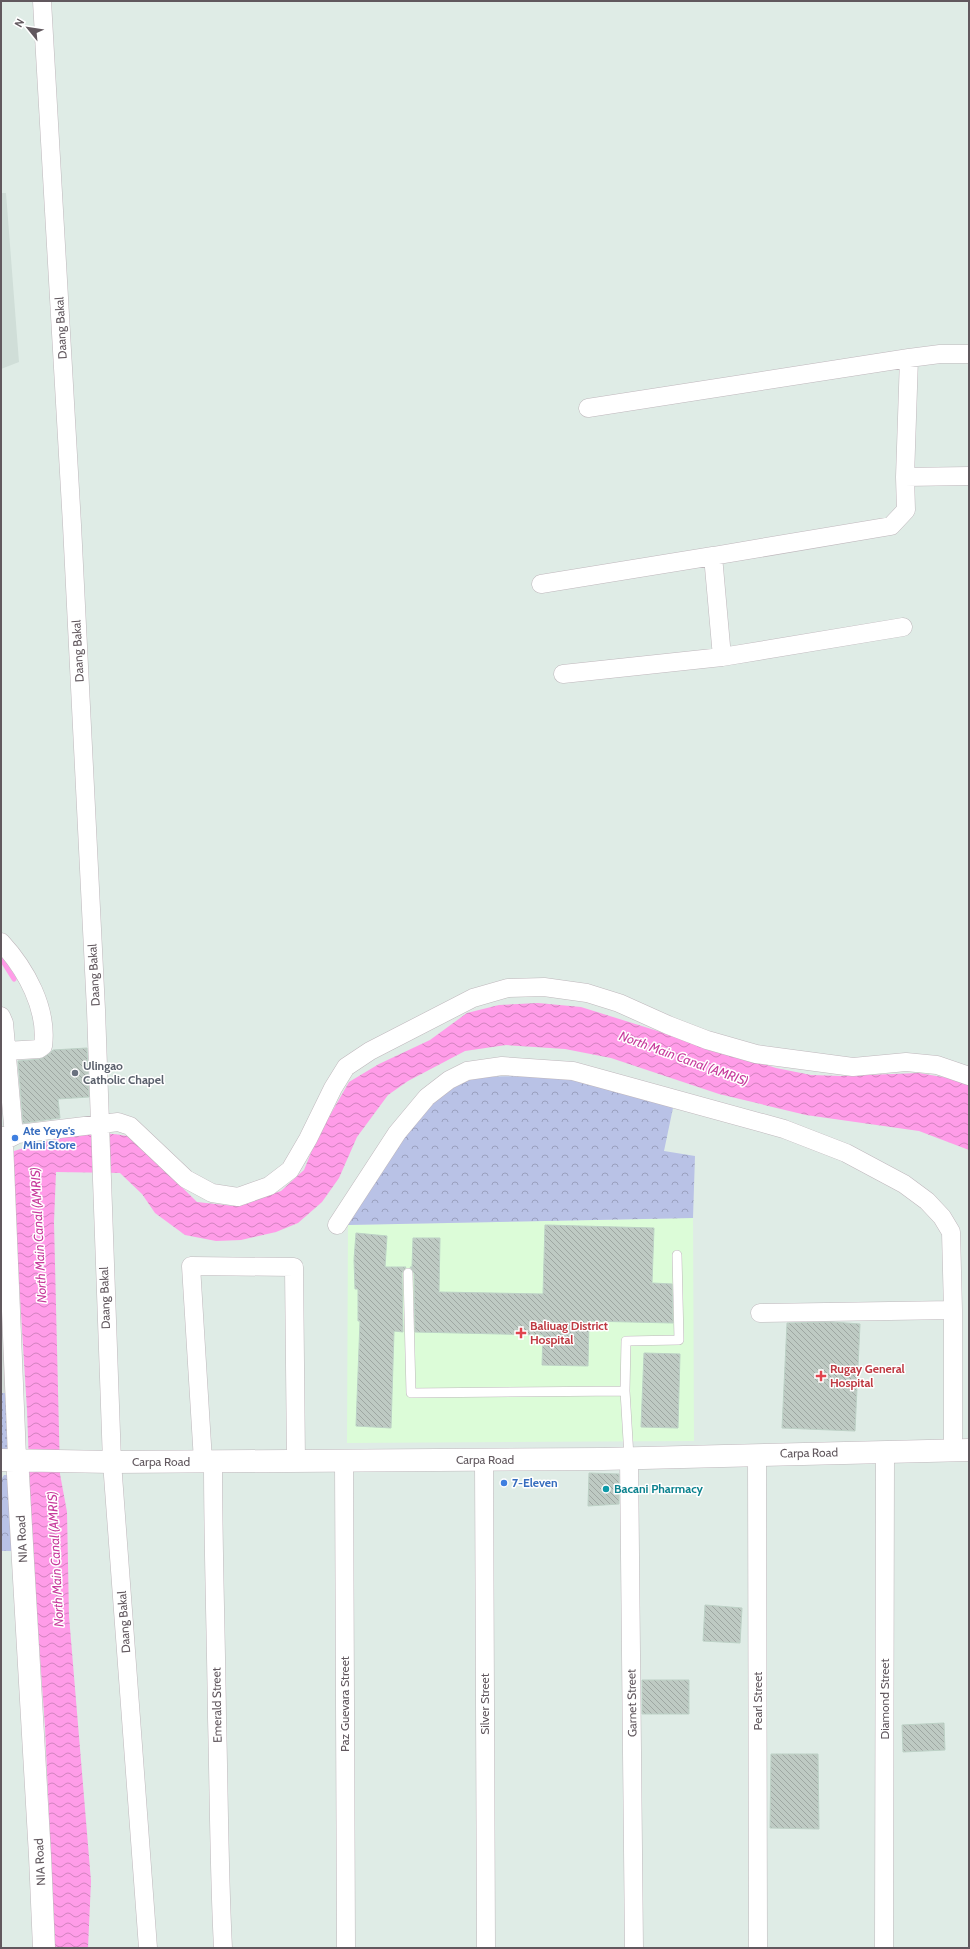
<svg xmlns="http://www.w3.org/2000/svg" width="970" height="1949" viewBox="0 0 970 1949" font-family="Cabin,sans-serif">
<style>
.industrial{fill:#d4dcd8}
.education{fill:#d0ded8}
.medical{fill:#dcfcd8}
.grass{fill:url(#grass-dots)}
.forest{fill:url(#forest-crowns)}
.water{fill:url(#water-waves)}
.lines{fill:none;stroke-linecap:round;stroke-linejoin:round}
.stream{stroke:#ff9ce8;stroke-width:5}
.building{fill:url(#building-back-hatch);stroke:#bdd1c6}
.service-casing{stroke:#bfb7bc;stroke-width:10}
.minor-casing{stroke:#bfb7bc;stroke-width:19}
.tertiary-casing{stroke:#bfb7bc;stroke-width:23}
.service{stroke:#fff;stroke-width:9}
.minor{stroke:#fff;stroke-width:18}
.tertiary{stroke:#fff;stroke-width:22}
.worship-dot{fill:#6b7280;stroke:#fff;stroke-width:1.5}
.shop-dot{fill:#3f7fe0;stroke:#fff;stroke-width:1.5}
.health-dot{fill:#e0444e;stroke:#fff;stroke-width:1.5}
.culture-dot{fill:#0f9aa8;stroke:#fff;stroke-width:1.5}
.labels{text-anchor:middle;stroke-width:3;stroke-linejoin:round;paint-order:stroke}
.street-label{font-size:12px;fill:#61585e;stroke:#fff}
.worship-label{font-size:12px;font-weight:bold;fill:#5b616d;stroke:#fff;text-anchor:start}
.shop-label{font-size:12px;font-weight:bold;fill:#366cbe;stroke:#fff;text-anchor:start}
.health-label{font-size:12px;font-weight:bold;fill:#be3a42;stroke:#fff;text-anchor:start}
.culture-label{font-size:12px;font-weight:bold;fill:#0d838f;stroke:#fff;text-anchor:start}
.water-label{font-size:13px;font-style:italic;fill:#c73a9c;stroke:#fff}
</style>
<defs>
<pattern id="grass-dots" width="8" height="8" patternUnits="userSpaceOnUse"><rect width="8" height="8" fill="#b9c2e6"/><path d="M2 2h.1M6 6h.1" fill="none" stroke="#9aa0be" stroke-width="1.8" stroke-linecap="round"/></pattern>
<pattern id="forest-crowns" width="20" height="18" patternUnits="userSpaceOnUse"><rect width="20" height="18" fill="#b9c2e6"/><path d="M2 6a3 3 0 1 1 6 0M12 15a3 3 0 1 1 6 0" fill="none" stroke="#9aa0be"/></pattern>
<pattern id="water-waves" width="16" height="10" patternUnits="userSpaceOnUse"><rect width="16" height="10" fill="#ff9ce8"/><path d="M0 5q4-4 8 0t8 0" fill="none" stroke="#d282bf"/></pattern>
<pattern id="building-back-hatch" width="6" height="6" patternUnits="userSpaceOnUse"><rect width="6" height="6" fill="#becac3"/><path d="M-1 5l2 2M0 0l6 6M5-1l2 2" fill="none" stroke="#9ea7a2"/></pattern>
</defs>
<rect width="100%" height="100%" fill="#dfece6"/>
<path class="industrial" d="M 1,1297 L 9,1297 L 8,1393 L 1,1393 Z"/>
<path class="education" d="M 1,193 L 6,193 L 19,362 L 1,369 Z"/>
<path class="medical" d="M 693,1218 L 694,1441 L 347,1443 L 348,1225 Z"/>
<path class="grass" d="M 1,1393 L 8,1393 L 10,1450 L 1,1450 Z"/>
<path class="forest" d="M 530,1076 L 613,1082 L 674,1103 L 664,1151 L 695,1156 L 693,1218 L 348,1225 L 343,1210 L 454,1077 Z
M 4,1475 L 10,1475 L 13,1551 L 1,1551 L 1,1480 Z"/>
<path class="water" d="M 538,1003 L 581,1007 L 776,1068 L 811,1075 L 841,1076 L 919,1073 L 960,1080 L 969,1084 L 969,1150 L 919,1131 L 806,1115 L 719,1094 L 611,1058 L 565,1049 L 506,1045 L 465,1051 L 408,1081 L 388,1095 L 357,1137 L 339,1178 L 322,1202 L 298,1223 L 276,1232 L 241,1240 L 216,1241 L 185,1235 L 155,1213 L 142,1194 L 120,1173 L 56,1172 L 54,1222 L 60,1474 L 67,1512 L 69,1616 L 91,1881 L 88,1948 L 55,1948 L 45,1727 L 32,1545 L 27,1410 L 11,1152 C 48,1140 92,1127 131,1137 L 197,1202 L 234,1206 L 281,1191 L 304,1170 L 317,1138 L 349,1082 L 379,1064 L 430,1040 L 467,1013 L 499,1005 Z"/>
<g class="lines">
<path class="stream" d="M 1,958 L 14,979"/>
</g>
<path class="building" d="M 87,1048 L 89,1097 L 58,1099 L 60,1118 L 23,1123 L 18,1061 L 40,1059 L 49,1054 L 53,1050 Z
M 545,1225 L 654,1228 L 652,1283 L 672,1284 L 673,1323 L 589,1321 L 588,1366 L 542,1365 L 543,1335 L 415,1332 L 414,1273 L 410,1267 L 412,1267 L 413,1238 L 440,1238 L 439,1292 L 543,1294 Z
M 356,1233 L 387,1236 L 385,1267 L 406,1267 L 402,1273 L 403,1332 L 394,1331 L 391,1428 L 356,1426 L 360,1321 L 358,1321 L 358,1289 L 355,1289 L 354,1260 Z
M 832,1322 L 860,1324 L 855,1431 L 782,1428 L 787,1323 Z
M 644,1353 L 680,1354 L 678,1428 L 641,1427 Z
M 589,1473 L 619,1474 L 619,1504 L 588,1506 Z
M 705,1605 L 742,1608 L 740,1643 L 703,1641 Z
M 642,1680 L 689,1680 L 689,1714 L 642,1714 Z
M 944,1723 L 945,1750 L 903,1752 L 902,1725 Z
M 771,1754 L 818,1754 L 819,1829 L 770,1828 Z"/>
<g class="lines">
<g class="service-casing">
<path id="service" d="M 408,1273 L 411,1393 L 625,1391
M 629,1457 L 625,1391 L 626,1341 L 679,1340 L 677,1255"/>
</g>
<g class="minor-casing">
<path id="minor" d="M 42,1 L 72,525 L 96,1010 L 112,1462 L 148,1948
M 588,408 L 909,358 L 940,354 L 969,354
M 905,477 L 969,476
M 541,584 L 713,556
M 903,627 L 722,657 L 713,556 L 891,526 L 906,510 L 905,477 L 909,358
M 563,674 L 722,657
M 1,942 C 26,969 48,1009 43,1046 L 39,1049 L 6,1051
M 1,1016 L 4,1023 L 14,1136 L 4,1141 L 17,1457
M 1,1136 L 118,1122 L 130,1126 L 186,1179 L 212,1193 L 238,1197 L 269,1186 L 290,1170 L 308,1139 L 333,1088 L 346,1067 L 370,1051 L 473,998 L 508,988 L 544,987 L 587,993 L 619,1003 L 668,1025 L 707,1040 L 756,1054 L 853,1067 L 906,1062 L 937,1065 L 969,1076
M 337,1225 L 397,1133 L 427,1097 L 449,1080 L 467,1071 L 502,1066 L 573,1071 L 784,1129 L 846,1153 L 904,1184 L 927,1201 L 942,1217 L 951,1232 L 953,1310 L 953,1450
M 760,1313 L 953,1310
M 757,1454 L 758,1948
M 629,1457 L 634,1948
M 344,1460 L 346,1948
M 484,1460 L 486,1948
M 203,1461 L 191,1266 L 294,1267 L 296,1461
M 213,1461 C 213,1547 216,1632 217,1718 C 219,1795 219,1871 223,1948
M 884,1948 L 885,1451"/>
</g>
<g class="tertiary-casing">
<path id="tertiary" d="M 17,1457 L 40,1856 L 44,1948
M 1,1460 L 112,1462 L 603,1459 L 969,1450"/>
</g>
<use href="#service" class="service"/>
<use href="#minor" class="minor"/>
<use href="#tertiary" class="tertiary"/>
</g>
<circle class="worship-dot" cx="75" cy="1073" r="4"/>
<g class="shop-dot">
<circle cx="15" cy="1138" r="4"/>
<circle cx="504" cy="1483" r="4"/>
</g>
<g class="health-dot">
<path d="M519 1327h4v4h4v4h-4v4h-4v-4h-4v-4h4z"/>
<path d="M819 1370h4v4h4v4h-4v4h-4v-4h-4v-4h4z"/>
</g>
<circle class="culture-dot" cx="606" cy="1489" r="4"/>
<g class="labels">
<g class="street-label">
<text transform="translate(61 328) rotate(-93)" y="4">Daang Bakal</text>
<text transform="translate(78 651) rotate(-93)" y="4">Daang Bakal</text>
<text transform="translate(94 975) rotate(-93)" y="4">Daang Bakal</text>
<text transform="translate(105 1298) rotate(-92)" y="4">Daang Bakal</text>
<text transform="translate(809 1453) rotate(-1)" y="4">Carpa Road</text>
<text x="485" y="1464">Carpa Road</text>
<text x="161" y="1466">Carpa Road</text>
<text transform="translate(22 1539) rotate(-93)" y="4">NIA Road</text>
<text transform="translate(124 1622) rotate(-94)" y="4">Daang Bakal</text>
<text transform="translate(885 1699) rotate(-90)" y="4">Diamond Street</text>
<text transform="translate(758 1701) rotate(-90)" y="4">Pearl Street</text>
<text transform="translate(632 1703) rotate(-91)" y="4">Garnet Street</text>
<text transform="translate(345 1704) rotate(-90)" y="4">Paz Guevara Street</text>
<text transform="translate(485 1704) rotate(-90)" y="4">Silver Street</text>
<text transform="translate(217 1705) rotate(-91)" y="4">Emerald Street</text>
<text transform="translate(40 1862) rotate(-93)" y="4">NIA Road</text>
</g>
<g class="worship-label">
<text x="83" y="1070">Ulingao<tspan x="83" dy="14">Catholic Chapel</tspan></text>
</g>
<g class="shop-label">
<text x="23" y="1135">Ate Yeye's<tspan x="23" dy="14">Mini Store</tspan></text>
<text x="512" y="1487">7-Eleven</text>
</g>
<g class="health-label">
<text x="530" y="1330">Baliuag District<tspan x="530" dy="14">Hospital</tspan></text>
<text x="830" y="1373">Rugay General<tspan x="830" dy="14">Hospital</tspan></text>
</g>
<g class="culture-label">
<text x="614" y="1493">Bacani Pharmacy</text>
</g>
<g class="water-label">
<text transform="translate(684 1058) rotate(20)" y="5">North Main Canal (AMRIS)</text>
<text transform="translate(38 1235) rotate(-93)" y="5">North Main Canal (AMRIS)</text>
<text transform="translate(55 1559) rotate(-93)" y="5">North Main Canal (AMRIS)</text>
</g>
</g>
<rect width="970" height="1949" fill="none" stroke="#61585e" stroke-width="4"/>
<g transform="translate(28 28) rotate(300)" stroke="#ffffff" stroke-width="3" paint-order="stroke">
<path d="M0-3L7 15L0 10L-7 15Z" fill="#61585e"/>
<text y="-6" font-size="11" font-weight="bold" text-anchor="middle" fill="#61585e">N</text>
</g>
</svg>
